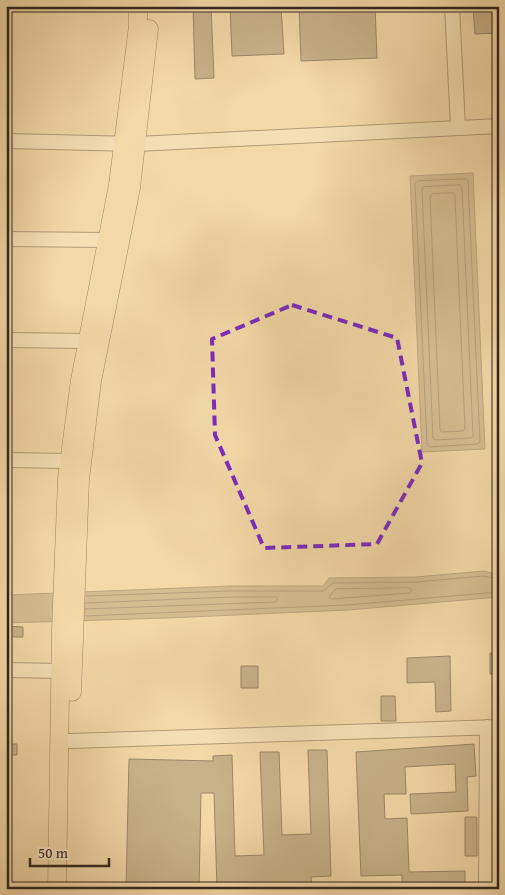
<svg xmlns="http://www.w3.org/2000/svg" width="505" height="895" viewBox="0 0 505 895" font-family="'Gentium Book Plus',serif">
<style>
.water{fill:#b19b79;stroke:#7d6c55}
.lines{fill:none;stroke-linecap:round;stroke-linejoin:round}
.shore{stroke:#70604c;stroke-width:1}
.building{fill:#958366;stroke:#30261e}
.minor-casing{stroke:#615240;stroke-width:16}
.major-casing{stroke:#30261e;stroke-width:19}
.minor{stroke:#f7e6c6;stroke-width:14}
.major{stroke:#f3d8a8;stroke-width:18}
.marked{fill:none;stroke:#7b2cbf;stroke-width:4;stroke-dasharray:10 6;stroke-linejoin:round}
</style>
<rect width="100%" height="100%" fill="#f3d8a8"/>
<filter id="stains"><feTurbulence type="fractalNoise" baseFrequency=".004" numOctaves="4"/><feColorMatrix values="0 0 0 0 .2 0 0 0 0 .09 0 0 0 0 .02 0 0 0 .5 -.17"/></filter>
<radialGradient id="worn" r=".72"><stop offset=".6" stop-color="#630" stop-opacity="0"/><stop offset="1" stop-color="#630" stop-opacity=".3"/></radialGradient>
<path class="water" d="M 473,173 L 485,449 L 422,452 L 410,176 Z
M 484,571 L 499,575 L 499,597 L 348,610 L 167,618 L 6,623 L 6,595 L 230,586 L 323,586 L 329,578 L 416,577 Z"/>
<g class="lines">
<path class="shore" d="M 466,179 L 468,181 L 480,442 L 477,444 L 429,447 L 427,444 L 415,183 L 418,181 Z
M 460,185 L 462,188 L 473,436 L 471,438 L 435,440 L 433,438 L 422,189 L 424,187 Z
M 453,193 L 455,196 L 465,429 L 463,431 L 442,432 L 440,430 L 430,197 L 432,194 Z
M 409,588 L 412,590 L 410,593 L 331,599 L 329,597 L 336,589 Z
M 86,596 L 231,591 L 323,591 L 333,583 L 417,582 L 483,576 L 499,579
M 85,609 L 276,602 L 278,599 L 276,597 L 231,597 L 85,603
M 85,616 L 347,605 L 499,592"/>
</g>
<path class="building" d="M 193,6 L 211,6 L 214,78 L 195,79 Z
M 230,6 L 281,6 L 284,54 L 232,56 Z
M 299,6 L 375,6 L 377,58 L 301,61 Z
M 473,6 L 499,6 L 499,33 L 475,34 Z
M 6,626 L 23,627 L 23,637 L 6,637 Z
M 490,653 L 499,653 L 499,674 L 490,674 Z
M 450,656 L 451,711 L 436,712 L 435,682 L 407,683 L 407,658 Z
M 241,666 L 258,666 L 258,688 L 241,688 Z
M 381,696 L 395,696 L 396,721 L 381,721 Z
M 6,744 L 17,744 L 17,755 L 6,755 Z
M 474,744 L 476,776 L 467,777 L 468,811 L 411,814 L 410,794 L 456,792 L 455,764 L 405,767 L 406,794 L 384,794 L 385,819 L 407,818 L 409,872 L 465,871 L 465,889 L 402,889 L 402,875 L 361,876 L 356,752 Z
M 308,750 L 327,750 L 331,876 L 311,877 L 312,889 L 217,889 L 214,793 L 201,793 L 199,889 L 126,889 L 129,759 L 213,761 L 213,756 L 232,755 L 235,856 L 264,855 L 260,752 L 279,752 L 282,835 L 311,834 Z
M 465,817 L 477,817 L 477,856 L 465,856 Z"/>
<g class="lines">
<g class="minor-casing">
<path id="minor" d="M 452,6 L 458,128
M 6,141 L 137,144 L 499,126
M 6,239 L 107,240
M 6,340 L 88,341
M 6,460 L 69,461
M 6,670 L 60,671
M 70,741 L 499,727
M 486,889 L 487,727"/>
</g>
<g class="major-casing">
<path id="major" d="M 72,692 L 80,479 L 92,381 L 131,188 L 149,29
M 57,889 L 61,630 L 67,479 L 80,380 L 118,185 L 138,26 L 138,6"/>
</g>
<use href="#minor" class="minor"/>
<use href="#major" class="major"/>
</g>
<path d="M0 0H505V895H0ZM 292,305 L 397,338 L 422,463 L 377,544 L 264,548 L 215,435 L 212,339 Z" fill="#f3d8a8" fill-opacity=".55" fill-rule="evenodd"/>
<path class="marked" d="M 292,305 L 397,338 L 422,463 L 377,544 L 264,548 L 215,435 L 212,339 Z"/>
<rect width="505" height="895" fill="none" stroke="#f3d8a8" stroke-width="25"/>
<rect x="8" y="8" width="490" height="880" fill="none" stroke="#30261e" stroke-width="2.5"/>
<rect x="12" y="12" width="480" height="870" fill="none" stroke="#30261e"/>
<path d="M30 858v8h79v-8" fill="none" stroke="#30261e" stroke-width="2.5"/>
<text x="38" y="858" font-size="15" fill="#30261e" stroke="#f7e6c6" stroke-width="4" paint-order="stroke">50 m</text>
<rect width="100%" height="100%" filter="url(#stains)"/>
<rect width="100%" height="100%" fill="url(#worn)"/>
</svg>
